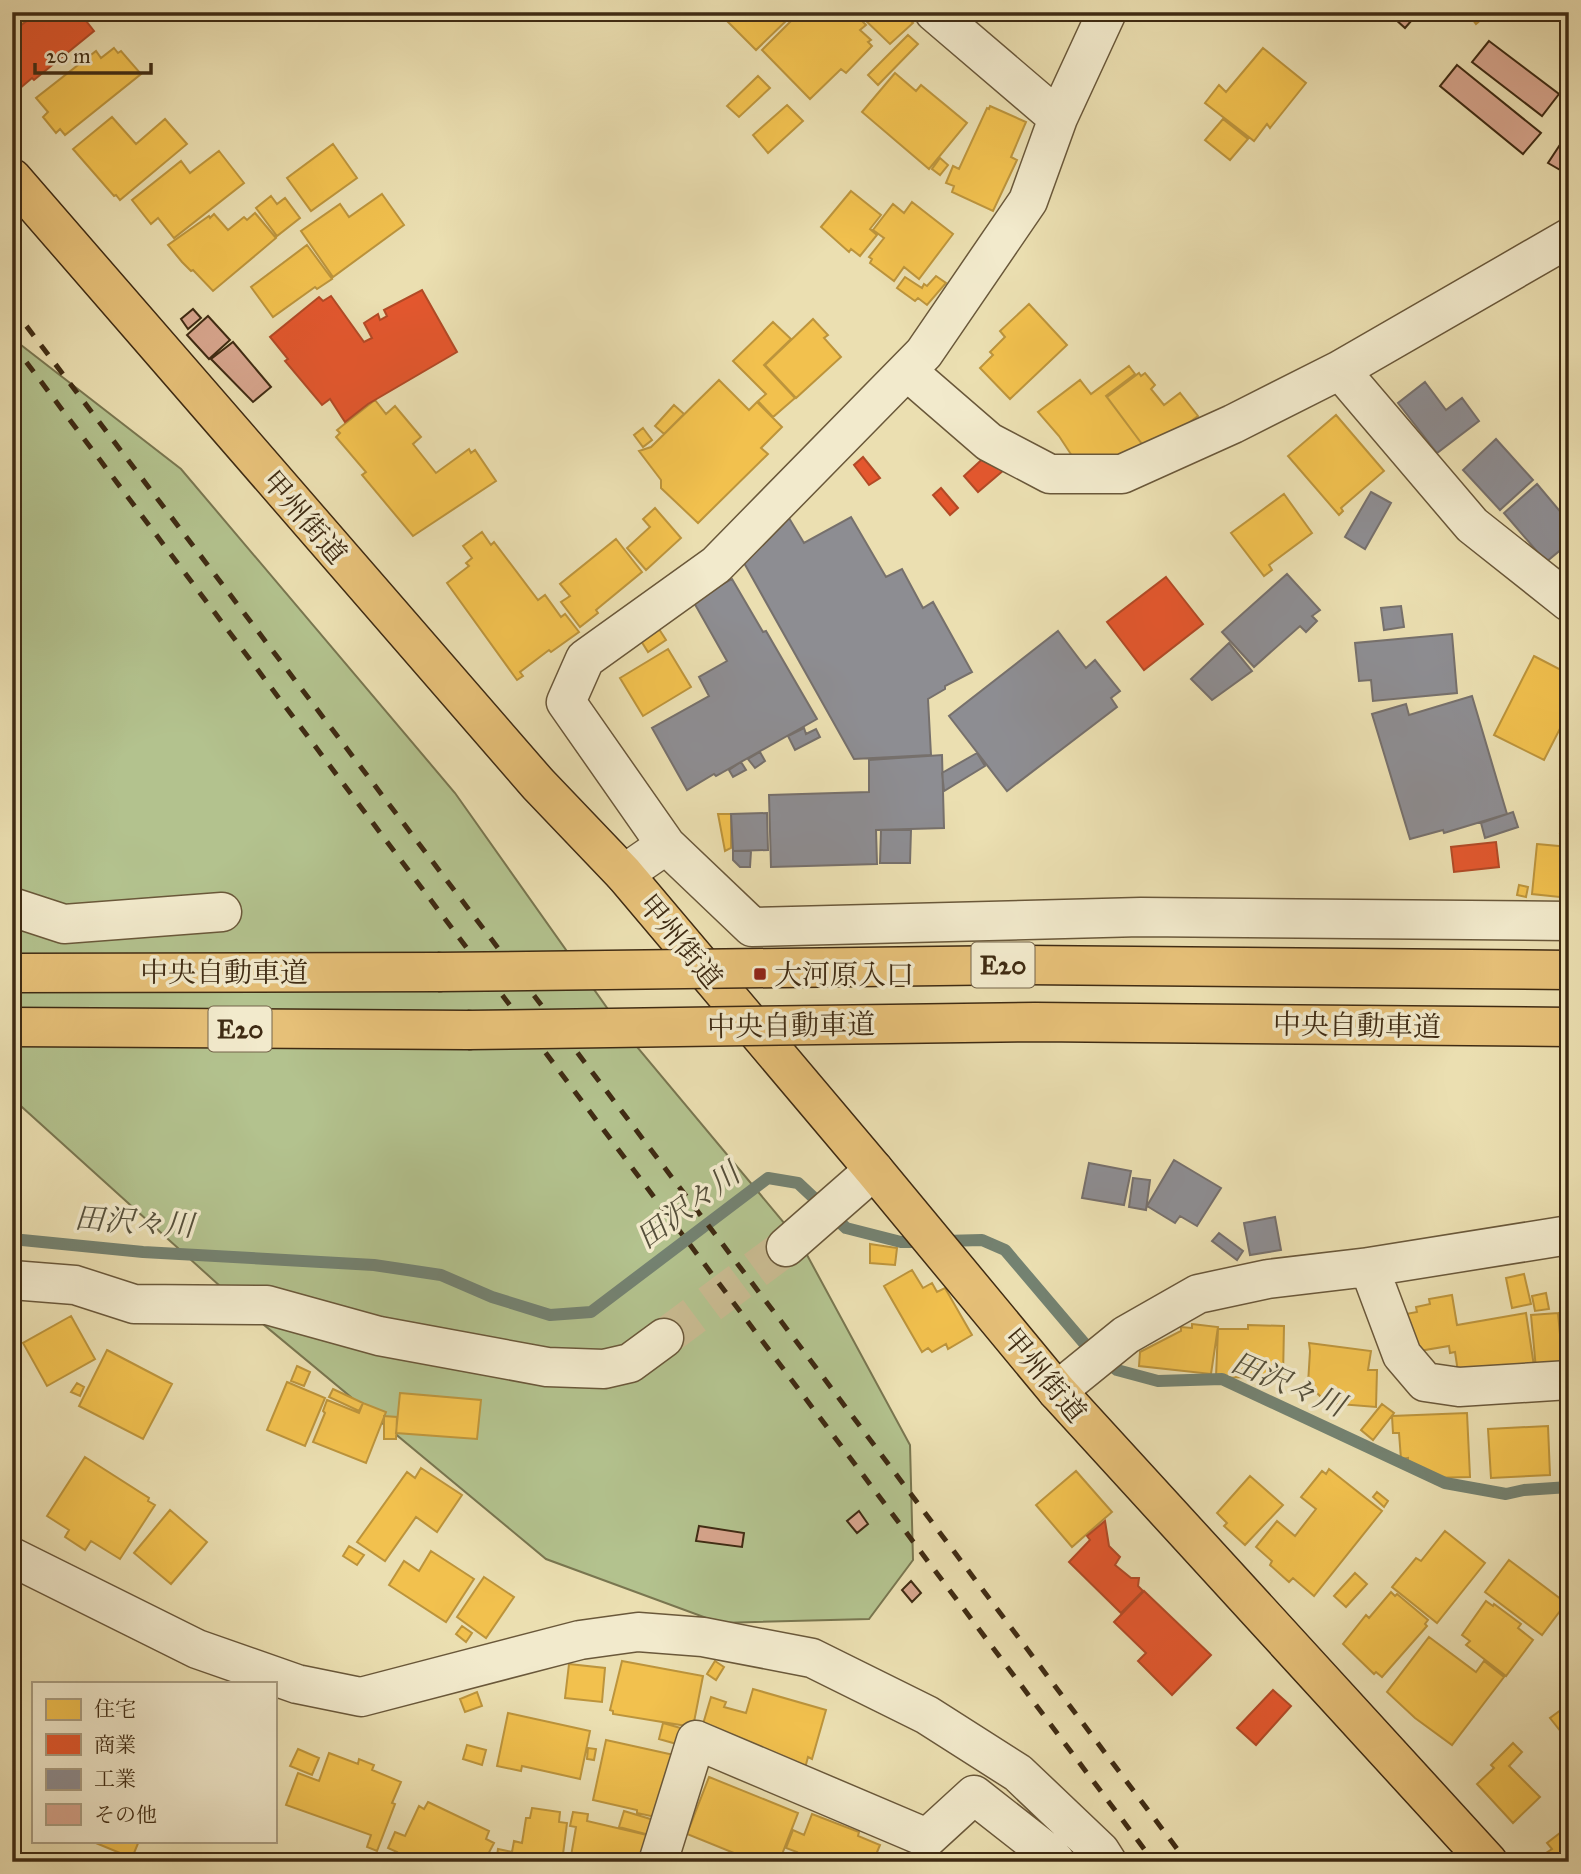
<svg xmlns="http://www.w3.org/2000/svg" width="1581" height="1874" viewBox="0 0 1581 1874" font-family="'IM FELL Great Primer','Noto Serif JP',serif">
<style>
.green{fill:#b3c28e;stroke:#797650;stroke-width:2}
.homes{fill:#f2c14e;stroke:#bc943c;stroke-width:2}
.shops{fill:#e4572e;stroke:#b24a26;stroke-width:2}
.industry{fill:#8d8d92;stroke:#76706c;stroke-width:2}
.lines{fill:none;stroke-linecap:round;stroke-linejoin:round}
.stream{stroke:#748271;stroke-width:12}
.building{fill:#d7a58d;stroke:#3f2b13;stroke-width:2}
.minor-tunnel{stroke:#c9bb91;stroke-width:38;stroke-dasharray:38 19;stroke-linecap:butt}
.minor-casing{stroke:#6a583a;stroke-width:41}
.major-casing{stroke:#3f2b13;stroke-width:41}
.highway-casing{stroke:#3f2b13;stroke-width:41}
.minor{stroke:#f2eacc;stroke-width:38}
.major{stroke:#e6c078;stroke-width:38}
.highway{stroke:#e6c078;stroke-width:38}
.rail{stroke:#3f2b13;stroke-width:5;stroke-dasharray:12 12;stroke-linecap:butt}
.highway-bridge-casing{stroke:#3f2b13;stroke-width:41;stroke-linecap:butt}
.highway-bridge{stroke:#e6c078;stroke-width:38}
.poi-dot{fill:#8f2418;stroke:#f2eacc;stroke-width:2.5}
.labels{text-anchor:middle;stroke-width:7;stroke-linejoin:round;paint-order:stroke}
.shield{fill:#f2eacc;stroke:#75644a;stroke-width:2}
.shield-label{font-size:26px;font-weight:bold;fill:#3f2b13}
.street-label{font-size:28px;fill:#3f2b13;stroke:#f2eacc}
.poi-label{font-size:28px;fill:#3f2b13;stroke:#f2eacc;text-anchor:start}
.water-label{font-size:30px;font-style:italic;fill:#554f3a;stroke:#f2eacc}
</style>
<rect width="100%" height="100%" fill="#ebdfb1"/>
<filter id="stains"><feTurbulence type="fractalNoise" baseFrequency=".00286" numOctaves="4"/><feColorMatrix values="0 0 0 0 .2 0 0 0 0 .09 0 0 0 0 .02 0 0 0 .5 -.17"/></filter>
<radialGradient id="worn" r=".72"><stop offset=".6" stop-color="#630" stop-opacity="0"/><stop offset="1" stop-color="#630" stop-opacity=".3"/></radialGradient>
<path class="green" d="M 12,338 L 181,469 L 455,793 L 622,1029 L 800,1242 L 910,1445 L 913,1560 L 869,1619 L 720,1623 L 546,1559 L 252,1315 L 12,1098 Z"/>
<path class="homes" d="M 12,12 L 19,12 L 26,21 L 12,32 Z
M 718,12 L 779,12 L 787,20 L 756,50 Z
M 800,12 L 853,12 L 866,25 L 860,30 L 871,40 L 868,42 L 872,46 L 846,73 L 841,69 L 810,99 L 762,50 Z
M 871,12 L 903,12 L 913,23 L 890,44 L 864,19 Z
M 1467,12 L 1490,12 L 1476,24 Z
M 908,35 L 918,44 L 878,85 L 868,75 Z
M 114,48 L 118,53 L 121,51 L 141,74 L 65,135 L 60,129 L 56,133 L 43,117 L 48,112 L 36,98 L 96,51 L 101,58 Z
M 1263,48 L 1306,83 L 1270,128 L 1267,124 L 1254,141 L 1205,103 L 1219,85 L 1226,92 Z
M 895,73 L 916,91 L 921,85 L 967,123 L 929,169 L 862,112 Z
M 758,76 L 770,88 L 739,117 L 727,106 Z
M 787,105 L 803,121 L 768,153 L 753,135 Z
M 990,106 L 1026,122 L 1011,157 L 1017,160 L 993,211 L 952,192 L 954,186 L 946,183 L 953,166 L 959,169 L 987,108 L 989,109 Z
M 112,117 L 136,144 L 165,119 L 187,144 L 120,200 L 116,195 L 114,196 L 73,149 Z
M 1223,119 L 1248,139 L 1230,160 L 1205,140 Z
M 333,144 L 357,178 L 311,211 L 287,178 Z
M 219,151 L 244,183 L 174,238 L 158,218 L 151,224 L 132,200 L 181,161 L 190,173 Z
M 940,158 L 948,165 L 940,175 L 932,169 Z
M 851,191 L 881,215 L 870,229 L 877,235 L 860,256 L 851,249 L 849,252 L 821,227 Z
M 382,194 L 404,225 L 333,277 L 301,231 L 340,204 L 349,217 Z
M 271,196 L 277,204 L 285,198 L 300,218 L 277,236 L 256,208 Z
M 912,202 L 953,234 L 919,279 L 904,267 L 894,281 L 870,263 L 872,259 L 869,257 L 884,238 L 873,230 L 893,204 L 904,213 Z
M 255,213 L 276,238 L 213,291 L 193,270 L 191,271 L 182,262 L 168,245 L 209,216 L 210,218 L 214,214 L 228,230 L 244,217 L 247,220 Z
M 307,245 L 332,279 L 317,289 L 315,287 L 273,317 L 251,287 Z
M 936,276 L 946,283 L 927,305 L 918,298 L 915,301 L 897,288 L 905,277 L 922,288 L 924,284 L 927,286 Z
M 1029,304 L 1067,345 L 1010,399 L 980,368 L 993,355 L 990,352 L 1005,337 L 1000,331 Z
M 813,319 L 828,335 L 824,338 L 841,357 L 796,398 L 765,365 Z
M 773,322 L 791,339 L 764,365 L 795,398 L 773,417 L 758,401 L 766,394 L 733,361 Z
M 1129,366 L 1135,374 L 1106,396 L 1148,452 L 1078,465 L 1059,436 L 1038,412 L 1080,380 L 1091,394 Z
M 1139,373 L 1141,376 L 1145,373 L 1155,385 L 1151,389 L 1164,405 L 1180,393 L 1198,416 L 1167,439 L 1145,448 L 1107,397 Z
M 719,380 L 749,410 L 757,402 L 782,427 L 761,448 L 768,454 L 698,523 L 661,488 L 661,480 L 639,451 L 651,447 Z
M 375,400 L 386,414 L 395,406 L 421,437 L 413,444 L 436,473 L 469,449 L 471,453 L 475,450 L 496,481 L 413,536 L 362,475 L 366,472 L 336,437 L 340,433 L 337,430 Z
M 674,405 L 684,414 L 664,434 L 655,426 Z
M 1336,415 L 1384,471 L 1341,508 L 1343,511 L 1339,515 L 1288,456 Z
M 643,428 L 652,440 L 643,447 L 634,435 Z
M 1284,494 L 1312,533 L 1269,565 L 1272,570 L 1264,576 L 1231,533 Z
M 655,508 L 681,538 L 646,570 L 627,548 L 650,527 L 643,519 Z
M 482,532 L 491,545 L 494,542 L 538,600 L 545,595 L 561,617 L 565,614 L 579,632 L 551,652 L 549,650 L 520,672 L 523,676 L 517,680 L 447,583 L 469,566 L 466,563 L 472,558 L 463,546 Z
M 616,539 L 642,572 L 596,610 L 598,613 L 580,627 L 561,602 L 570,596 L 560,584 Z
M 650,615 L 666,640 L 648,652 L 631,625 Z
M 668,649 L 691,687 L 643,716 L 620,678 Z
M 1534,656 L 1569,674 L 1569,711 L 1544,760 L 1494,735 Z
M 1569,805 L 1569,836 L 1560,833 Z
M 718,814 L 731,814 L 731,848 L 725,851 Z
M 1537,844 L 1569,847 L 1569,898 L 1532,894 Z
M 1519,885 L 1528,887 L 1526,897 L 1517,895 Z
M 870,1244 L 897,1248 L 895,1265 L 870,1263 Z
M 912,1270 L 923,1288 L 932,1283 L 937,1292 L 945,1288 L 972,1335 L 948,1349 L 946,1344 L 932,1352 L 928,1348 L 922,1352 L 884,1286 Z
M 1524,1274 L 1531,1304 L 1512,1308 L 1506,1278 Z
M 1546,1293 L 1549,1309 L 1535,1311 L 1532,1296 Z
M 1452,1295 L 1457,1325 L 1526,1313 L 1534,1366 L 1458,1372 L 1455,1352 L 1450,1353 L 1449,1346 L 1413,1352 L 1406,1314 L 1417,1312 L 1416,1307 L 1430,1304 L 1429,1299 Z
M 1569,1312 L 1569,1352 L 1563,1352 L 1559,1313 Z
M 1558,1313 L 1563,1366 L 1536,1369 L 1531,1315 Z
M 71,1316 L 95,1359 L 47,1386 L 23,1343 Z
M 1192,1324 L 1218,1327 L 1211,1374 L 1139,1366 L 1140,1352 L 1181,1331 L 1181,1327 L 1192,1328 Z
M 1248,1325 L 1284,1326 L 1283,1378 L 1216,1377 L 1218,1329 L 1248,1329 Z
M 1309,1343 L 1371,1351 L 1368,1370 L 1377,1370 L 1376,1407 L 1327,1403 L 1308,1384 L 1310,1351 Z
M 107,1350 L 172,1384 L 143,1439 L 79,1406 Z
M 297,1366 L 310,1372 L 304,1386 L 291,1381 Z
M 287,1382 L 325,1398 L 305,1446 L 267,1430 Z
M 77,1383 L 84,1387 L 80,1396 L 71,1392 Z
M 333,1389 L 363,1403 L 359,1411 L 329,1397 Z
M 400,1393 L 481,1400 L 477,1439 L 396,1433 Z
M 327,1400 L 359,1413 L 363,1403 L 386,1412 L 366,1463 L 313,1442 L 325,1413 L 323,1411 Z
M 1382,1404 L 1394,1413 L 1373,1440 L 1361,1430 Z
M 1467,1413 L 1470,1477 L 1431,1478 L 1408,1468 L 1408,1458 L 1401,1459 L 1399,1433 L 1393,1433 L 1392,1416 Z
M 384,1416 L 397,1417 L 396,1439 L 384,1439 Z
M 1548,1426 L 1550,1475 L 1491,1478 L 1488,1429 Z
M 85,1457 L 149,1498 L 148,1501 L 155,1505 L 120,1559 L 91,1541 L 85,1550 L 65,1537 L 69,1530 L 47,1516 Z
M 421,1468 L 462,1495 L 437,1532 L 416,1517 L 385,1561 L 357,1542 L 407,1472 L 415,1478 Z
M 1329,1469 L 1382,1511 L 1314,1596 L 1293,1578 L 1289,1582 L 1270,1565 L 1272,1561 L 1256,1547 L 1277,1521 L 1295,1536 L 1316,1509 L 1301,1497 L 1322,1471 L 1326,1474 Z
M 1076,1471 L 1112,1512 L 1072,1547 L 1036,1505 Z
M 1250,1476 L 1283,1505 L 1245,1545 L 1224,1526 L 1227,1523 L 1217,1513 Z
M 1377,1492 L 1388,1501 L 1384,1507 L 1373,1497 Z
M 170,1510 L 207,1542 L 171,1584 L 134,1553 Z
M 1445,1531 L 1485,1563 L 1437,1623 L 1392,1587 L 1416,1558 L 1421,1561 Z
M 349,1546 L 364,1555 L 357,1565 L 343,1556 Z
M 431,1551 L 474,1579 L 446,1622 L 389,1585 L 404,1561 L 419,1571 Z
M 1509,1560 L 1566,1603 L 1542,1635 L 1485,1592 Z
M 1355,1573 L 1367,1584 L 1346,1607 L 1334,1596 Z
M 484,1577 L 514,1597 L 486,1638 L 457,1617 Z
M 1391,1592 L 1395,1596 L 1397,1594 L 1428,1620 L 1425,1624 L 1427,1626 L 1382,1677 L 1376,1672 L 1374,1674 L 1343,1644 L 1366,1615 L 1369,1618 Z
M 1486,1601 L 1493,1606 L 1494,1604 L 1521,1624 L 1518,1628 L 1533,1640 L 1506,1676 L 1466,1645 L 1470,1641 L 1462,1635 Z
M 462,1626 L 472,1633 L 466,1642 L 456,1634 Z
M 1429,1637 L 1476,1672 L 1484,1661 L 1504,1677 L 1452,1745 L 1415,1718 L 1387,1692 Z
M 622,1661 L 703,1676 L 693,1727 L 613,1714 L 613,1711 L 610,1710 Z
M 715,1661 L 724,1667 L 716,1680 L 707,1674 Z
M 569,1664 L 605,1668 L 602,1702 L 565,1698 Z
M 753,1689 L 826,1710 L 812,1759 L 808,1757 L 804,1772 L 701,1731 L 711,1697 L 726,1702 L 724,1707 L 746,1713 Z
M 477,1692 L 482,1706 L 465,1712 L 460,1699 Z
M 1569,1704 L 1569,1742 L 1550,1718 Z
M 508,1713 L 590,1731 L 580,1779 L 522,1766 L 521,1771 L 497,1766 Z
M 663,1723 L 691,1731 L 687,1747 L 659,1739 Z
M 606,1740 L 674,1755 L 660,1818 L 637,1813 L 637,1810 L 593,1800 Z
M 1513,1743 L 1522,1752 L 1509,1766 L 1540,1797 L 1513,1823 L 1477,1784 L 1494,1768 L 1491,1765 Z
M 467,1745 L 486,1750 L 482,1765 L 463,1759 Z
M 588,1748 L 596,1749 L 594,1760 L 587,1759 Z
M 298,1749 L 319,1758 L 312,1775 L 290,1766 Z
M 329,1753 L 358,1764 L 359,1759 L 374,1765 L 372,1770 L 401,1782 L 392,1803 L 395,1804 L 377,1851 L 367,1847 L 371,1835 L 286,1805 L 298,1773 L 319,1781 Z
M 709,1777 L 798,1813 L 779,1862 L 756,1862 L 687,1834 Z
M 428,1802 L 489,1831 L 486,1839 L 494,1843 L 484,1862 L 405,1862 L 395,1857 L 397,1852 L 388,1848 L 395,1832 L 405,1836 L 419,1806 L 424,1809 Z
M 532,1808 L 560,1812 L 559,1822 L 567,1823 L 562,1862 L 496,1862 L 498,1849 L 512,1852 L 514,1841 L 522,1843 L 526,1818 L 530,1818 Z
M 624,1811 L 657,1821 L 653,1836 L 619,1827 Z
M 573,1812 L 588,1814 L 587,1821 L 647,1835 L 645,1862 L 570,1862 L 576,1827 L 570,1826 Z
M 812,1814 L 859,1832 L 858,1836 L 880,1845 L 873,1862 L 794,1862 L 797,1852 L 786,1848 L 793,1830 L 804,1835 Z
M 1569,1826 L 1569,1862 L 1552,1862 L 1546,1853 L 1552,1849 L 1547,1843 Z
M 91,1841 L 139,1841 L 132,1858 Z"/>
<path class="shops" d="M 22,12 L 79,12 L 94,31 L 34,80 L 32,78 L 19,89 L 12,80 L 12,32 L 28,20 Z
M 422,290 L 457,352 L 368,404 L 345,422 L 330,399 L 322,405 L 285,361 L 288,359 L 270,337 L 319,297 L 323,301 L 331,296 L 364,342 L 372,338 L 364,323 L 378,314 L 380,320 L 387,316 L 384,310 Z
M 989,453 L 1004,470 L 978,492 L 964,476 Z
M 863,457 L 880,478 L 869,485 L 854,465 Z
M 941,488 L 958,508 L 950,515 L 933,495 Z
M 1166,577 L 1203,624 L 1144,670 L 1107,622 Z
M 1496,842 L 1499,867 L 1454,872 L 1451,847 Z
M 1105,1521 L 1109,1546 L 1120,1557 L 1115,1565 L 1131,1578 L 1139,1578 L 1138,1586 L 1143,1591 L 1121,1613 L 1069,1562 L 1090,1540 L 1087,1536 Z
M 1144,1591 L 1211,1655 L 1172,1695 L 1138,1661 L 1146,1653 L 1114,1622 Z
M 1273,1690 L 1291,1706 L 1256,1745 L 1237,1728 Z"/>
<path class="industry" d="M 1425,382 L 1446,410 L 1462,398 L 1479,421 L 1437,453 L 1398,403 Z
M 1496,439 L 1533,480 L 1500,510 L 1463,470 Z
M 1537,484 L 1569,522 L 1569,543 L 1546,562 L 1504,513 Z
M 1371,492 L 1391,503 L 1365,549 L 1345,537 Z
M 851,517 L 886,577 L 902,569 L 923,608 L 933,602 L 972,672 L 945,686 L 945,689 L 928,699 L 931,755 L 854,759 L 735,547 L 789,518 L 804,543 Z
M 1287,574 L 1320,610 L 1312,616 L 1317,621 L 1306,632 L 1300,626 L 1254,667 L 1222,632 Z
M 732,579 L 763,632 L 766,631 L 817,719 L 716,776 L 714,774 L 687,790 L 652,728 L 709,696 L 699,677 L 727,661 L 693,601 Z
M 1401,606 L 1404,627 L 1384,630 L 1381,608 Z
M 1058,631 L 1086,668 L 1095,660 L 1120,691 L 1111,698 L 1117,707 L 1007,791 L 949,716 Z
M 1452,634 L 1457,693 L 1373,701 L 1371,680 L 1359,681 L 1355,643 Z
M 1229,643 L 1252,671 L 1212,700 L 1191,679 Z
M 1472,696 L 1507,814 L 1444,833 L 1443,830 L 1410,839 L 1372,714 L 1406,704 L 1409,715 Z
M 804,728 L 806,734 L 816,729 L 820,737 L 795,750 L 788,736 Z
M 760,752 L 765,761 L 755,768 L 748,759 Z
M 977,753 L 985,766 L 944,791 L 942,773 Z
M 942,755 L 944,828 L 876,830 L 877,864 L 771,867 L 769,795 L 869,792 L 869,760 Z
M 741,762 L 746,770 L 733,777 L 729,770 Z
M 1513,812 L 1518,827 L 1485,838 L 1481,823 Z
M 767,813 L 768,850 L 733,851 L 731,814 Z
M 881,830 L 911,830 L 910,863 L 880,863 Z
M 733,851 L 751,851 L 750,867 L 740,867 L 733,860 Z
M 1174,1160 L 1221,1188 L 1197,1226 L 1180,1216 L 1175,1223 L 1147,1206 Z
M 1089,1163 L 1131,1171 L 1124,1205 L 1082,1198 Z
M 1133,1178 L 1150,1180 L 1146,1210 L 1129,1207 Z
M 1275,1217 L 1281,1250 L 1250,1255 L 1244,1223 Z
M 1219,1233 L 1243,1251 L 1237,1260 L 1212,1241 Z"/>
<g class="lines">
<path class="stream" d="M 12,1239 L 143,1252 L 374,1265 L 441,1275 L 492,1297 L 550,1315 L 591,1312 L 768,1178 L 798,1183 L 846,1228 L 901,1242 L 925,1242
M 944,1241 L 982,1240 L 1005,1250 L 1084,1343 L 1117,1370 L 1158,1381 L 1222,1379 L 1445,1483 L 1506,1494 L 1524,1490 L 1569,1487"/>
</g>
<path class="building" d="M 1398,12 L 1419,12 L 1405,28 L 1394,18 Z
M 1489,41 L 1559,94 L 1542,116 L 1472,62 Z
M 1457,65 L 1541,133 L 1523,154 L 1440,86 Z
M 1569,131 L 1569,175 L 1548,163 Z
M 193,309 L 201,318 L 188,329 L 181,319 Z
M 208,316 L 230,340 L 209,359 L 187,335 Z
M 233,342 L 271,387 L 253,402 L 211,359 Z
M 859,1511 L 868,1524 L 857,1533 L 847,1521 Z
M 699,1526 L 744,1533 L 742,1547 L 696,1541 Z
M 911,1581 L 921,1593 L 912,1602 L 902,1590 Z"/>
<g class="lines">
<path class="minor-tunnel" d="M 664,1338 L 786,1247"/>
<g class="minor-casing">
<path id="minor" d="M 934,12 L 1058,118
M 1340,370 L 1472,525 L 1569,602
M 907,371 L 989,442 L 1050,474 L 1122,474 L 1233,424 L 1340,370 L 1569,238
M 666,845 L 566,702 L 585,659 L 716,565 L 924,353 L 1028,201 L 1058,118 L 1107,12
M 624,874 L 666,845 L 752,927 L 1141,917 L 1569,921
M 12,907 L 64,924 L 222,912
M 786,1247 L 874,1170
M 1369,1267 L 1402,1355 L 1425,1382 L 1459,1387 L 1569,1380
M 12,1280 L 75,1285 L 134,1304 L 267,1305 L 379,1336 L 547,1367 L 604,1369 L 630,1363 L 664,1338
M 1057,1391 L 1126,1335 L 1198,1294 L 1268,1279 L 1369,1267 L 1569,1235
M 12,1557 L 197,1649 L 297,1684 L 361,1697 L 580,1640 L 638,1632 L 703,1637 L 812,1658 L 927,1715 L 1018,1773 L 1100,1851 L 1107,1862
M 658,1862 L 696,1740 L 927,1838 L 974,1795 L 1048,1853 L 1056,1862"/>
</g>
<g class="major-casing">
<path id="major" d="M 12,178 L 538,784 L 624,874 L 874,1170 L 1057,1391 L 1488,1862"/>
</g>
<g class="highway-casing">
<path id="highway" d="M 12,973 L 438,972
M 12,1027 L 468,1030"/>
</g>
<use href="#minor" class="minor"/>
<use href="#major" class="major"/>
<use href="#highway" class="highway"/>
<path class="rail" d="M 12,307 L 796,1341 L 1187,1862
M 12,343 L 1154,1862"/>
<g class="highway-bridge-casing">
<path id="highway-bridge" d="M 438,972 L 1025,965 L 1569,970
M 468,1030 L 1035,1022 L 1569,1027"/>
</g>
<use href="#highway-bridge" class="highway-bridge"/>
</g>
<rect class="poi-dot" x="753" y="967" width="14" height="14" rx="3.5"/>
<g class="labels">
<g class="shield">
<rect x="971.5" y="942.5" width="63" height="45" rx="5"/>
<rect x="208.5" y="1006.5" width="63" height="45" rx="5"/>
</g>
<g class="shield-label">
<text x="1003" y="974">E20</text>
<text x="240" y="1038">E20</text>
</g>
<g class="street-label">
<text transform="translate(305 517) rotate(49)" y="10">甲州街道</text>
<text transform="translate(681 941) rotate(50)" y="10">甲州街道</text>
<text x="224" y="982">中央自動車道</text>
<text transform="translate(791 1025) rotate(-1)" y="10">中央自動車道</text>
<text transform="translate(1357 1025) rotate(1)" y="10">中央自動車道</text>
<text transform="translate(1045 1375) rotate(50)" y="10">甲州街道</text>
</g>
<g class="poi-label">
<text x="774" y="984">大河原入口</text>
</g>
<g class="water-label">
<text transform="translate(688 1206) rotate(-37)" y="10">田沢々川</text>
<text transform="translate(134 1222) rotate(4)" y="10">田沢々川</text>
<text transform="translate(1288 1384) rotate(23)" y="10">田沢々川</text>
</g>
</g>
<rect width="1581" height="1874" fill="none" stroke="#ebdfb1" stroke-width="42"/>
<rect x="14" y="14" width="1553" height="1846" fill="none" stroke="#3f2b13" stroke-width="3.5"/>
<rect x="21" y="21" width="1539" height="1832" fill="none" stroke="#3f2b13" stroke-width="2"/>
<rect x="32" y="1682" width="245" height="161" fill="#f2eacc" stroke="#aa9e82" stroke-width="2"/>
<rect x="46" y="1699" width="35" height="21" fill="#f2c14e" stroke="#aa9e82" stroke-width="2"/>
<text x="94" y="1716" font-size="21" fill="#3f2b13">住宅</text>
<rect x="46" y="1734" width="35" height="21" fill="#e4572e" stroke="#aa9e82" stroke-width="2"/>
<text x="94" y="1752" font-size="21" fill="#3f2b13">商業</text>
<rect x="46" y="1769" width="35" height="21" fill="#8d8d92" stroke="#aa9e82" stroke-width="2"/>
<text x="94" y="1786" font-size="21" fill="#3f2b13">工業</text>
<rect x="46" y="1804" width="35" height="21" fill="#d7a58d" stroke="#aa9e82" stroke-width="2"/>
<text x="94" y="1822" font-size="21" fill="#3f2b13">その他</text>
<path d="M35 63v10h116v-10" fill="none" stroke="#3f2b13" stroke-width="3.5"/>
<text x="46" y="63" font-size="21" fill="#3f2b13" stroke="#f2eacc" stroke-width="5" paint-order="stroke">20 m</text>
<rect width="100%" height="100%" filter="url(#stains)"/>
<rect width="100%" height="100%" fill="url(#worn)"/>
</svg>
